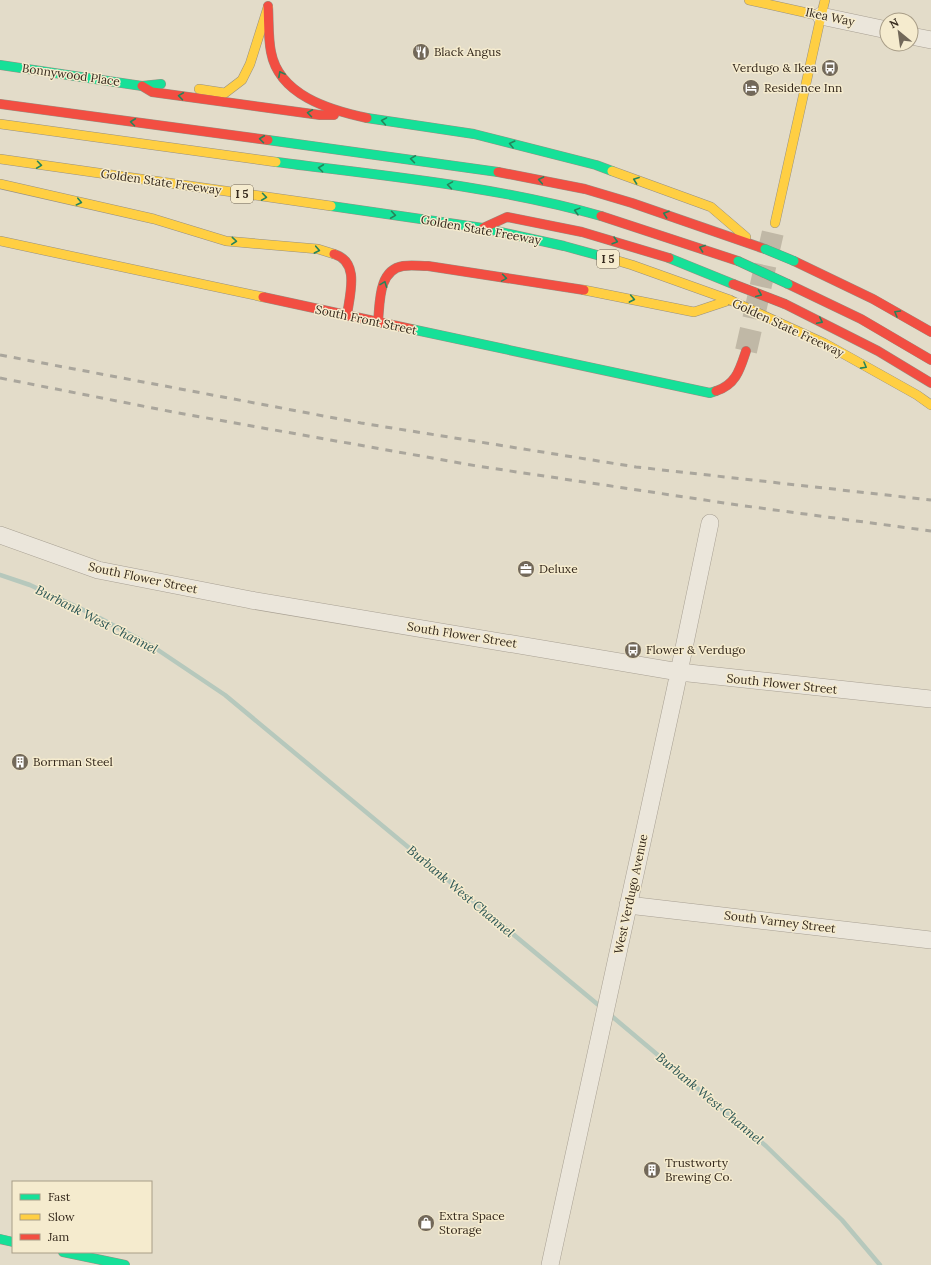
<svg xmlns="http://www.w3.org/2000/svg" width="931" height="1265" viewBox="0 0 931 1265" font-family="Lora,serif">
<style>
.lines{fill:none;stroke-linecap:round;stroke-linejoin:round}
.stream{stroke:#b6c8bc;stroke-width:4.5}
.secondary-tunnel{stroke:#c0b8a6;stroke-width:22;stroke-dasharray:22 11;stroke-linecap:butt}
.street-casing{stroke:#a8a093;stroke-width:18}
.fast-casing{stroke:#979083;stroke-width:10}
.slow-casing{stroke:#979083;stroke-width:10}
.jam-casing{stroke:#979083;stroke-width:10}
.street{stroke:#ebe6db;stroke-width:17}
.fast{stroke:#16e098;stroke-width:9}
.slow{stroke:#ffcf43;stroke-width:9}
.jam{stroke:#f24e42;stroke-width:9}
.rail{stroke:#aaa69c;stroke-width:3;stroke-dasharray:7 7;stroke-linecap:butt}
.fast-bridge-casing{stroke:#8d867a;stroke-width:10;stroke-linecap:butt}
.slow-bridge-casing{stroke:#8d867a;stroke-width:10;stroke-linecap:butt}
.jam-bridge-casing{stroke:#8d867a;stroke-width:10;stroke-linecap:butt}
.fast-bridge{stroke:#16e098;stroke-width:9}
.slow-bridge{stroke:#ffcf43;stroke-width:9}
.jam-bridge{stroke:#f24e42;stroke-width:9}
.oneway{stroke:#26845a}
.labels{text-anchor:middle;stroke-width:3;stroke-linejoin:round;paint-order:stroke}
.shield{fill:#f5ebce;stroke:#6f6351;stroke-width:1}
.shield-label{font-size:11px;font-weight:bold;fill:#35291c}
.street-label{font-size:12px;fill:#35291c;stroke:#f5ebce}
.poi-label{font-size:12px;fill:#35291c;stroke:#f5ebce;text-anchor:start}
.water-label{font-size:13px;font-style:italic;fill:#2b5554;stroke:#f5ebce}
</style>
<rect width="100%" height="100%" fill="#e3dcc9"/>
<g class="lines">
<path class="stream" d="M 0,575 L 30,585 L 94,615 L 152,646 L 225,695 L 602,1008
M 608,1013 L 766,1146 L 842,1220 L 880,1265"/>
<path class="secondary-tunnel" d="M 746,351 L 775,223"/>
<g class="street-casing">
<path id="street" d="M 821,16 L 887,30
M 911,36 L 931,40
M 0,535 L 98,570 L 251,600 L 679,672 L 931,699
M 628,905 L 931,940
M 550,1265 L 675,691 L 710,523"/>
</g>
<g class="fast-casing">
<path id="fast" d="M 0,65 L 142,86 L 161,84
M 367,118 L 474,134 L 596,165 L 612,171
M 268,140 L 498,172
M 276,162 C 385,176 495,186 601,216
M 331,206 L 483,228 L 564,246 L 608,258
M 669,258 L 733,284
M 411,329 L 710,393 L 716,391
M 0,1239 L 13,1242
M 63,1252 L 125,1265"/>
</g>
<g class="slow-casing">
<path id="slow" d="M 749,0 L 821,16 L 825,0
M 199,89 L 225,93 L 242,80 L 250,64 L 268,7
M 0,124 L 276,162
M 0,159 L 331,206
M 612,171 L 711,207 L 746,237
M 0,184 L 154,219 L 226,241 L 318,249 L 334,254
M 775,223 L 821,16
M 0,241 L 263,297
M 608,258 L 632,265 L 730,300
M 584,290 L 694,312 L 730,300
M 780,323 L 824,343 L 917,395 L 931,405"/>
</g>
<g class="jam-casing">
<path id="jam" d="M 268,6 C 269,21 268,37 271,52 C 279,95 329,110 367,118
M 142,86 L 152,92 L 320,115 L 334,115
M 0,104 L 268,140
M 498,172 L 585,189 L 632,203 L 765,249
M 601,216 L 738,261
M 483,228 L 507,217 L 582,232 L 669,258
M 334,254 C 361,262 349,296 347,316
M 794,261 L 873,299 L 931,332
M 788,284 L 861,319 L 931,360
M 263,297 L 411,329
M 785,304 L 878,351 L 931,383
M 378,322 C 380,303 378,270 403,266 C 411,265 420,266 428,266 L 584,290
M 716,391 C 736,385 740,369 746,351"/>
</g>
<use href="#street" class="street"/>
<use href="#fast" class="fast"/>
<use href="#slow" class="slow"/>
<use href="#jam" class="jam"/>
<path class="rail" d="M 0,355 L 361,423 L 636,467 L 931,500
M 0,378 L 173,412 L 477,466 L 738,505 L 931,531"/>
<g class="fast-bridge-casing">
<path id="fast-bridge" d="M 765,249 L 794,261
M 738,261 L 788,284"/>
</g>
<g class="slow-bridge-casing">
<path id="slow-bridge" d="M 730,300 L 780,323"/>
</g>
<g class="jam-bridge-casing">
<path id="jam-bridge" d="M 733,284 L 785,304"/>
</g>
<use href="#fast-bridge" class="fast-bridge"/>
<use href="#slow-bridge" class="slow-bridge"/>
<use href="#jam-bridge" class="jam-bridge"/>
</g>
<defs><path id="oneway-chevron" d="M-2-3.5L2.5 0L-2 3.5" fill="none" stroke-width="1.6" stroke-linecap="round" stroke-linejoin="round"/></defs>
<g class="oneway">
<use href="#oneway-chevron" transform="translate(281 74) rotate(-118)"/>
<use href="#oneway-chevron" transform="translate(181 96) rotate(-172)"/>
<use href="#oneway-chevron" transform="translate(310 113) rotate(-172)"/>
<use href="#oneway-chevron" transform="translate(384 121) rotate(-170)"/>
<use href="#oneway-chevron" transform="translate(133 122) rotate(-173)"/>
<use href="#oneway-chevron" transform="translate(262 139) rotate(-173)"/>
<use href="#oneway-chevron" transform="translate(512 144) rotate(-166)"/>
<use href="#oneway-chevron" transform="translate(413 159) rotate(-172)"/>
<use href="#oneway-chevron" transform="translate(39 165) rotate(8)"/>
<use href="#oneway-chevron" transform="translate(321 168) rotate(-173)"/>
<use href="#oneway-chevron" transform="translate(541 180) rotate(-169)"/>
<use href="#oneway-chevron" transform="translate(636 180) rotate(-160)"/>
<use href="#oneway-chevron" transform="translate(450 185) rotate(-171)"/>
<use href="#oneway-chevron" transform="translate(264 197) rotate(8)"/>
<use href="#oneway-chevron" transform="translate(79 202) rotate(13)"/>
<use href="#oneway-chevron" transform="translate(577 211) rotate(-165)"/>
<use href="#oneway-chevron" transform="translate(666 214) rotate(-161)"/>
<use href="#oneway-chevron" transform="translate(393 215) rotate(8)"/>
<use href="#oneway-chevron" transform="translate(234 241) rotate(5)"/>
<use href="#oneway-chevron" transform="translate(615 241) rotate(16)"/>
<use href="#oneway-chevron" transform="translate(702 248) rotate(-160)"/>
<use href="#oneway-chevron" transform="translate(317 250) rotate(11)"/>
<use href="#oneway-chevron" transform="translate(504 278) rotate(9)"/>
<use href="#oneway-chevron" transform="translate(384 284) rotate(-69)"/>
<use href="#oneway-chevron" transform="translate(759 294) rotate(22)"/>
<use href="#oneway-chevron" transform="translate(632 299) rotate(11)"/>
<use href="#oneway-chevron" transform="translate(897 313) rotate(-150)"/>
<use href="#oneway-chevron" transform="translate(820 321) rotate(26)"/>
<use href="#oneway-chevron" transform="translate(864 366) rotate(29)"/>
</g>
<defs>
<g id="restaurant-disc" transform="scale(0.9)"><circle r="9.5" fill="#726859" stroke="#f5ebce"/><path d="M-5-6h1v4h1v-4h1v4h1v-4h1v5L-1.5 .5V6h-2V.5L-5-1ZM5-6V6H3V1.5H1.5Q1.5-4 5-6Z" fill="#fff"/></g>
<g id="bus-disc" transform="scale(0.9)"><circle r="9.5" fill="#726859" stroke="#f5ebce"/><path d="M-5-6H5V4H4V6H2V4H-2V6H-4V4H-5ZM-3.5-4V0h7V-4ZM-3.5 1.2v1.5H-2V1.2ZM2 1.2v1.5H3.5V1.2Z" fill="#fff"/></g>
<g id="hotel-disc" transform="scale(0.9)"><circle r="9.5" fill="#726859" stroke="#f5ebce"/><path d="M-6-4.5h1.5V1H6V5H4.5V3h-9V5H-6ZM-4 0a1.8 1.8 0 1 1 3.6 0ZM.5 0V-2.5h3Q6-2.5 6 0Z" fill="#fff"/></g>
<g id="office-disc" transform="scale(0.9)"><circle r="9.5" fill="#726859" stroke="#f5ebce"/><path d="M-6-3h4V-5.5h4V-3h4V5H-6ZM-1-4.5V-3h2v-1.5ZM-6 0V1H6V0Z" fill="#fff"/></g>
<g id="building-disc" transform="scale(0.9)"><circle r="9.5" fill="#726859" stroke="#f5ebce"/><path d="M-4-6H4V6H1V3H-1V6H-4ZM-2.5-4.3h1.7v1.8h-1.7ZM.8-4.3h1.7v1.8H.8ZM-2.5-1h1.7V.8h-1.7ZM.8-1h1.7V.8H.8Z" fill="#fff"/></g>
<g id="shop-disc" transform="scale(0.9)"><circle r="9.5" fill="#726859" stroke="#f5ebce"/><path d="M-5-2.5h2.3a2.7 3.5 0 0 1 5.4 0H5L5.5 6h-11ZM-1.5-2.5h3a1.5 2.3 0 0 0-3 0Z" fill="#fff"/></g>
</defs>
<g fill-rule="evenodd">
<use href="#restaurant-disc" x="421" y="52"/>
<use href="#bus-disc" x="830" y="68"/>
<use href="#hotel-disc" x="751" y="88"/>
<use href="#office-disc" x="526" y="569"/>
<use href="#bus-disc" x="633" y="650"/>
<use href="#building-disc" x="20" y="762"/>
<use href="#building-disc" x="652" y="1170"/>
<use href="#shop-disc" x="426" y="1223"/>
</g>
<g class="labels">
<g class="shield">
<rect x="231" y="185" width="22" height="18" rx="3"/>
<rect x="597" y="250" width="22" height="18" rx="3"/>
</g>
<g class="shield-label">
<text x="242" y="198">I 5</text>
<text x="608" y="263">I 5</text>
</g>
<g class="street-label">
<text transform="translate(830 17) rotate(12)" y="4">Ikea Way</text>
<text transform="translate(71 75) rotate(8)" y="4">Bonnywood Place</text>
<text transform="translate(161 182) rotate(8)" y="4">Golden State Freeway</text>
<text transform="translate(481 230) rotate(10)" y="4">Golden State Freeway</text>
<text transform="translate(366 320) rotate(12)" y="4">South Front Street</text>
<text transform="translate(788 328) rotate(25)" y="4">Golden State Freeway</text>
<text transform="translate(143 578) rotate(12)" y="4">South Flower Street</text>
<text transform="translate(462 635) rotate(9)" y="4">South Flower Street</text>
<text transform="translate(782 684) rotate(6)" y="4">South Flower Street</text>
<text transform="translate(631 894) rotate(-78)" y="4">West Verdugo Avenue</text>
<text transform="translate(780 922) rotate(7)" y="4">South Varney Street</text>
</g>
<g class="poi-label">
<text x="434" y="56">Black Angus</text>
<text x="817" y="72" text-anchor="end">Verdugo &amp; Ikea</text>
<text x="764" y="92">Residence Inn</text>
<text x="539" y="573">Deluxe</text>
<text x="646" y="654">Flower &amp; Verdugo</text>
<text x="33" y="766">Borrman Steel</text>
<text x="665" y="1167">Trustworty<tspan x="665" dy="14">Brewing Co.</tspan></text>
<text x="439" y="1220">Extra Space<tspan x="439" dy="14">Storage</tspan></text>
</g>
<g class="water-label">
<text transform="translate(97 619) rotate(27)" y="5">Burbank West Channel</text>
<text transform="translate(461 891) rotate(40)" y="5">Burbank West Channel</text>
<text transform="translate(710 1098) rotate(40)" y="5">Burbank West Channel</text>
</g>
</g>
<rect x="12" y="1181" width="140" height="72" fill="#f5ebce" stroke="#a89d87"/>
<rect x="20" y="1194" width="20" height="6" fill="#16e098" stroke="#a89d87"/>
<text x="48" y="1201" font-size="12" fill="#35291c">Fast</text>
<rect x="20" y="1214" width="20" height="6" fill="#ffcf43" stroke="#a89d87"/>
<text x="48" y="1221" font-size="12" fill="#35291c">Slow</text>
<rect x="20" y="1234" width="20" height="6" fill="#f24e42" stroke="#a89d87"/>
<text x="48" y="1241" font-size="12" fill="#35291c">Jam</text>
<g transform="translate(899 32) rotate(331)"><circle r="19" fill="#f5ebce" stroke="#a89d87"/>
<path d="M0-3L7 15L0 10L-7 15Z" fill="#726859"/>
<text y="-6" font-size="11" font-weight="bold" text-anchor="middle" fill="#35291c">N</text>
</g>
</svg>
